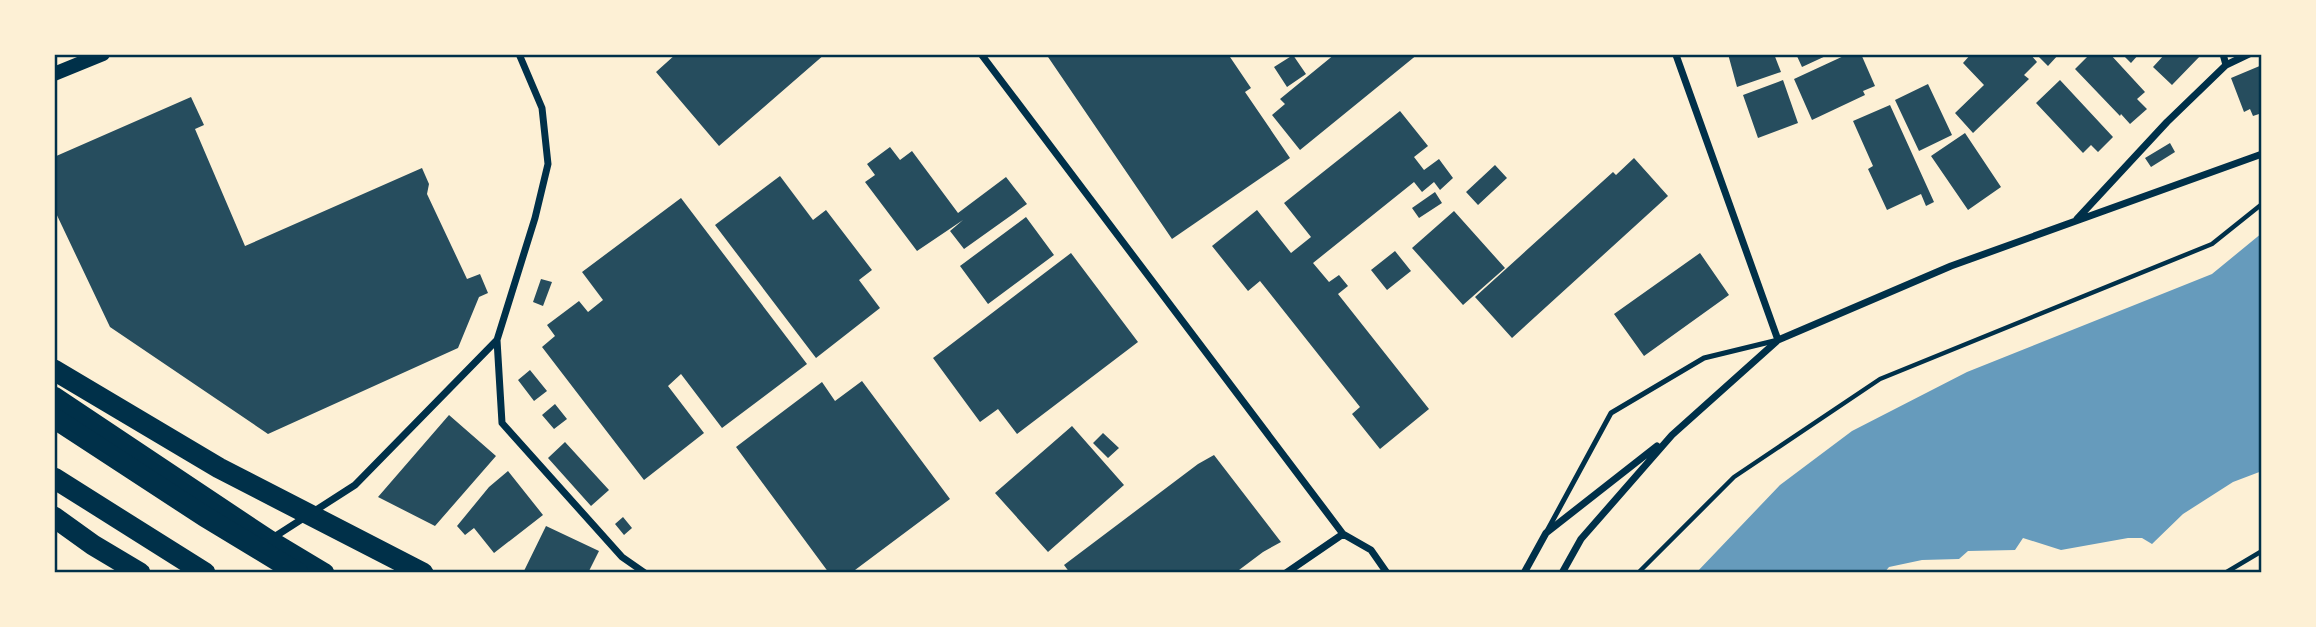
<svg xmlns="http://www.w3.org/2000/svg" width="2316" height="627" viewBox="0 0 2316 627" font-family="Inter,sans-serif">
<style>
.water{fill:#669bbc}
.building{fill:#264d5e}
.lines{fill:none;stroke-linecap:round;stroke-linejoin:round}
.path{stroke:#003049;stroke-width:4.5}
.service{stroke:#003049;stroke-width:5}
.minor{stroke:#003049;stroke-width:7}
.secondary{stroke:#003049;stroke-width:14}
.trunk{stroke:#003049;stroke-width:19}
.motorway{stroke:#003049;stroke-width:21}
.neatline{fill:none;stroke:#003049;stroke-width:2.5}
</style>
<rect width="100%" height="100%" fill="#fdf0d5"/>
<path class="water" d="M 2262,233 L 2262,471 L 2233,482 L 2183,514 L 2152,544 L 2142,538 L 2128,538 L 2061,550 L 2023,538 L 2015,550 L 1968,551 L 1959,559 L 1922,560 L 1889,567 L 1884,573 L 1696,573 L 1780,485 L 1852,431 L 1967,372 L 2212,274 Z"/>
<path class="building" d="M 676,54 L 825,54 L 719,146 L 656,72 Z
M 1046,54 L 1235,54 L 1230,57 L 1251,88 L 1245,92 L 1290,158 L 1172,239 Z
M 1335,54 L 1418,54 L 1300,150 L 1272,115 L 1285,104 L 1280,99 Z
M 1728,54 L 1774,54 L 1781,72 L 1737,87 Z
M 1796,54 L 1830,54 L 1802,67 Z
M 1848,54 L 1861,54 L 1875,86 L 1863,91 L 1865,95 L 1812,120 L 1794,79 Z
M 1971,54 L 2030,54 L 2037,62 L 2024,75 L 2029,79 L 1973,133 L 1955,113 L 1984,85 L 1963,63 Z
M 2036,54 L 2059,54 L 2048,66 Z
M 2090,54 L 2110,54 L 2145,92 L 2137,99 L 2147,109 L 2130,124 L 2121,114 L 2120,116 L 2075,69 Z
M 2122,54 L 2139,54 L 2131,63 Z
M 2165,54 L 2202,54 L 2172,85 L 2153,67 Z
M 1293,55 L 1306,74 L 1287,87 L 1274,67 Z
M 2262,65 L 2262,113 L 2253,116 L 2250,109 L 2244,112 L 2231,78 Z
M 1783,80 L 1798,123 L 1758,138 L 1743,95 Z
M 2060,80 L 2113,137 L 2098,152 L 2091,145 L 2083,153 L 2036,103 Z
M 1928,84 L 1952,135 L 1919,151 L 1895,100 Z
M 191,97 L 204,125 L 195,129 L 245,246 L 422,168 L 429,184 L 427,194 L 467,279 L 480,274 L 488,293 L 479,297 L 458,348 L 268,434 L 110,327 L 54,209 L 54,157 Z
M 1890,105 L 1934,202 L 1926,206 L 1921,194 L 1887,210 L 1868,169 L 1873,166 L 1853,121 Z
M 1400,111 L 1428,146 L 1414,157 L 1424,170 L 1439,159 L 1453,178 L 1440,190 L 1434,182 L 1422,192 L 1414,182 L 1313,263 L 1329,282 L 1339,275 L 1348,286 L 1338,294 L 1429,409 L 1380,449 L 1352,414 L 1360,407 L 1260,281 L 1248,291 L 1212,246 L 1257,210 L 1291,253 L 1311,237 L 1284,203 Z
M 1965,133 L 2001,187 L 1968,210 L 1931,156 Z
M 2170,143 L 2175,152 L 2151,167 L 2145,158 Z
M 890,147 L 900,160 L 912,151 L 958,213 L 1006,177 L 1027,204 L 964,249 L 950,231 L 963,220 L 917,251 L 865,182 L 875,175 L 867,164 Z
M 1634,158 L 1668,196 L 1512,338 L 1475,297 L 1613,172 L 1616,175 Z
M 1495,165 L 1507,178 L 1478,205 L 1466,192 Z
M 780,176 L 813,220 L 826,210 L 872,270 L 859,280 L 880,308 L 816,358 L 715,225 Z
M 1435,192 L 1442,203 L 1419,218 L 1412,208 Z
M 681,198 L 807,364 L 722,428 L 681,374 L 668,386 L 704,433 L 644,480 L 542,347 L 555,336 L 547,325 L 579,301 L 588,312 L 603,300 L 582,272 Z
M 1454,211 L 1505,268 L 1463,305 L 1412,248 Z
M 1026,217 L 1054,255 L 988,304 L 960,266 Z
M 1395,251 L 1411,271 L 1387,290 L 1371,270 Z
M 1071,253 L 1138,342 L 1017,434 L 998,409 L 980,422 L 933,358 Z
M 1700,253 L 1729,295 L 1644,356 L 1614,314 Z
M 541,279 L 552,282 L 543,306 L 533,302 Z
M 530,370 L 547,391 L 534,401 L 518,380 Z
M 862,381 L 950,499 L 851,573 L 829,573 L 736,447 L 822,382 L 835,401 Z
M 555,404 L 567,419 L 554,429 L 542,415 Z
M 449,415 L 496,456 L 435,526 L 378,497 Z
M 1072,426 L 1124,485 L 1048,552 L 995,493 Z
M 1103,433 L 1119,448 L 1108,458 L 1093,443 Z
M 565,442 L 609,490 L 591,506 L 548,458 Z
M 1214,455 L 1281,542 L 1263,552 L 1235,573 L 1070,573 L 1064,565 L 1198,464 Z
M 508,471 L 543,515 L 494,553 L 474,528 L 465,535 L 457,526 L 489,487 Z
M 623,517 L 632,528 L 624,535 L 615,524 Z
M 546,526 L 599,551 L 588,573 L 523,573 Z"/>
<g class="lines">
<path class="path" d="M 1638,573 L 1734,477 L 1880,379 L 2212,244 L 2262,204
M 2225,573 L 2262,551"/>
<path class="service" d="M 1547,531 L 1611,413 L 1704,358 L 1778,340"/>
<path class="minor" d="M 981,54 L 1343,534 L 1371,550 L 1387,573
M 1678,54 L 1676,55 L 1778,340
M 2223,54 L 2226,65
M 2077,219 L 2167,122 L 2226,65 L 2249,54
M 497,340 L 502,423 L 622,557 L 645,573
M 271,539 L 355,485 L 497,340 L 535,218 L 548,164 L 542,108 L 519,54
M 1286,573 L 1343,534
M 1524,573 L 1546,533 L 1657,446
M 1562,573 L 1581,539 L 1672,435 L 1778,340 L 1951,266 L 2262,154"/>
<path class="secondary" d="M 54,74 L 103,54"/>
<path class="trunk" d="M 54,396 L 270,540 L 325,573"/>
<path class="motorway" d="M 54,370 L 219,468 L 423,573
M 54,418 L 204,516 L 298,573
M 54,478 L 205,573
M 54,517 L 93,545 L 140,573"/>
</g>
<rect width="2316" height="627" fill="none" stroke="#fdf0d5" stroke-width="112"/>
<rect x="56" y="56" width="2204" height="515" class="neatline"/>
</svg>
